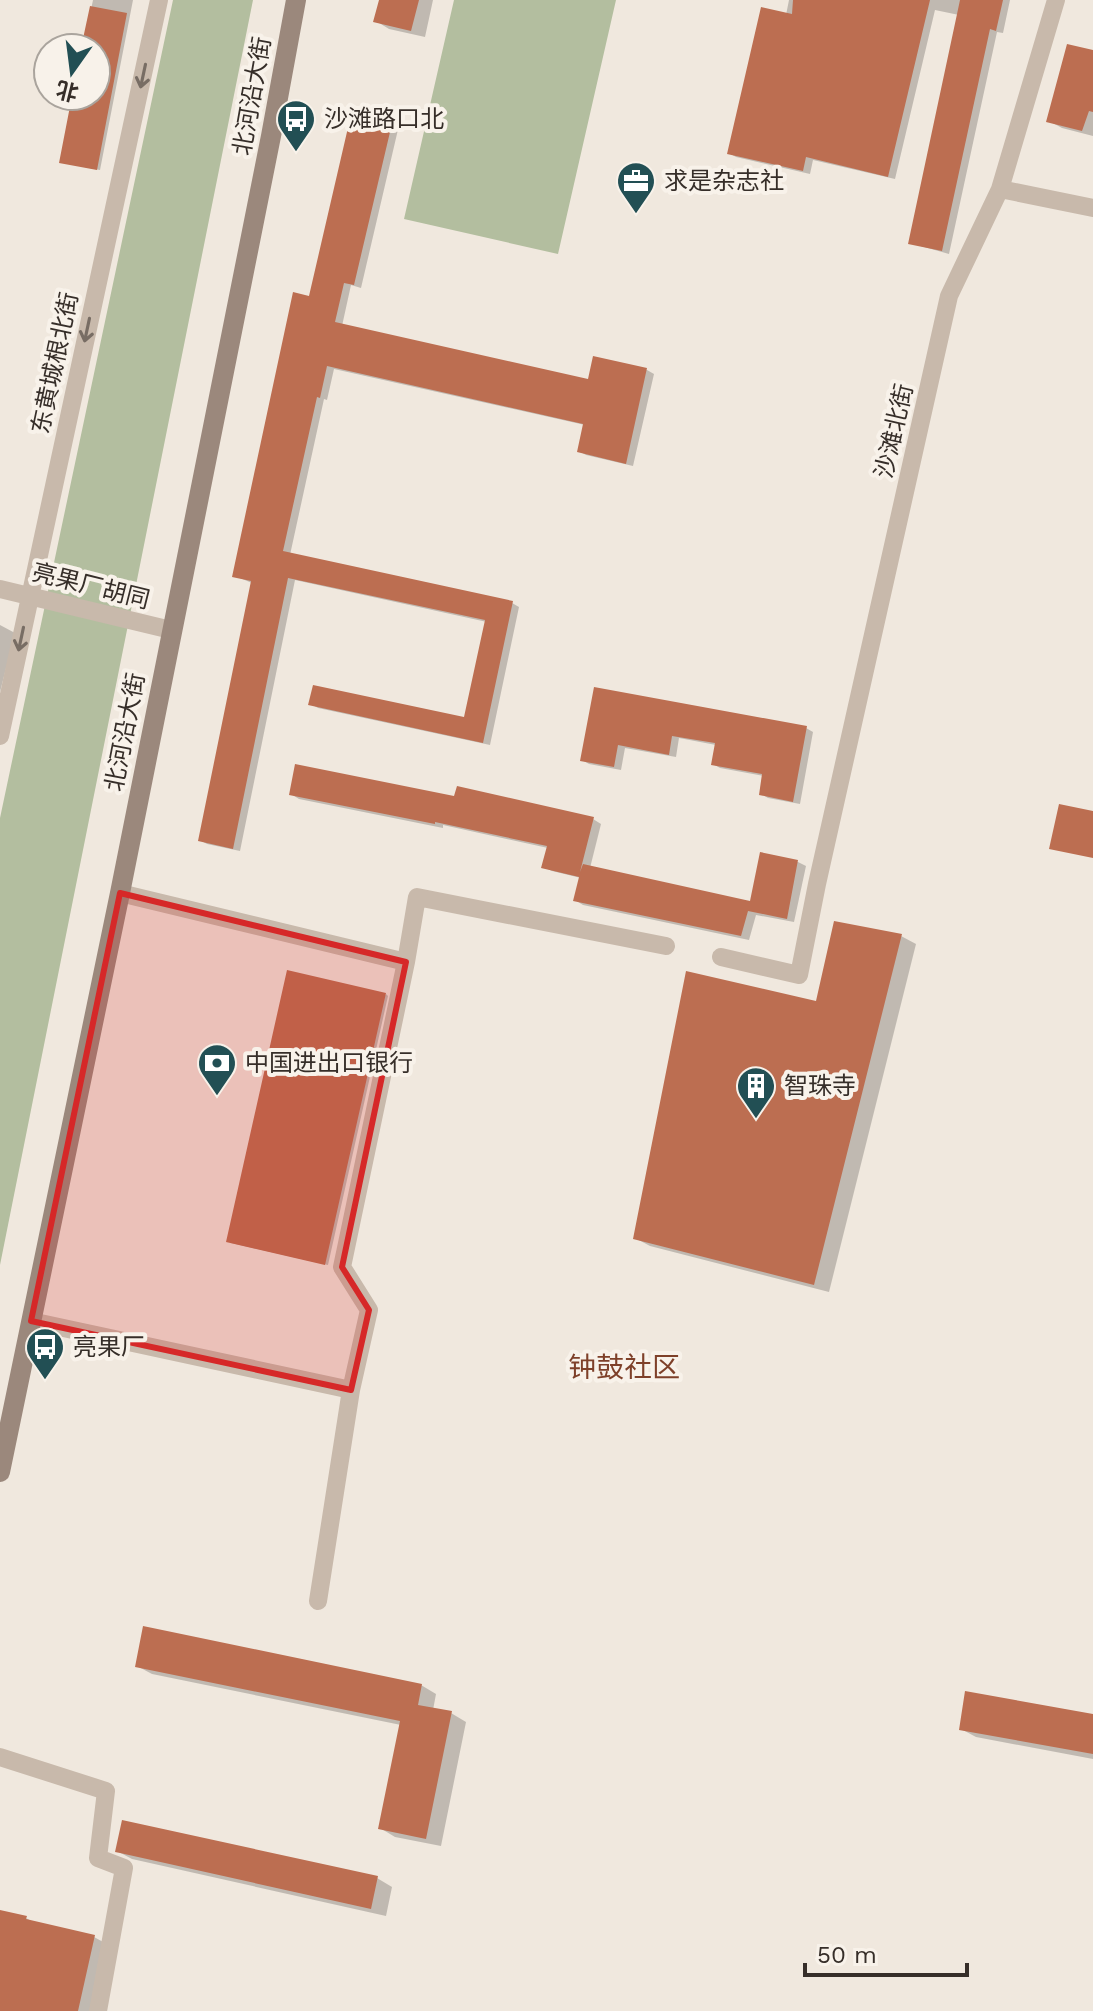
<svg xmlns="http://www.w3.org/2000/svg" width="1093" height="2011" viewBox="0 0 1093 2011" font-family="'Work Sans','Noto Sans SC',sans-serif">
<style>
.green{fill:#b3be9f}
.shadow{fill:#0003}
.building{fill:#bc6e51}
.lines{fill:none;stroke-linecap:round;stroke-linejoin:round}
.minor{stroke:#c8b9ab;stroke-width:18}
.secondary{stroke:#9b887c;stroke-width:20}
.oneway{stroke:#786d64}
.marked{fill:#d62828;fill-opacity:0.2;stroke:#d62828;stroke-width:6;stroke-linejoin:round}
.labels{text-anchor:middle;stroke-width:8;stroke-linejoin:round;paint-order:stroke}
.street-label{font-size:24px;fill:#362e29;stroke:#f8f2ea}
.poi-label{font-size:24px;fill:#362e29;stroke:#f8f2ea;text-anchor:start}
.quarter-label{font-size:28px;fill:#7e4029;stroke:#f8f2ea}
</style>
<rect width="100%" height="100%" fill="#f0e8de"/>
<path class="green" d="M 173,0 L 253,0 L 0,1265 L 0,818 Z
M 454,0 L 616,0 L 558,254 L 404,219 Z"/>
<path class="shadow" d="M 93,0 L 133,0 L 100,170 L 64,163 L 74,96 L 96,96 L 96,48 L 83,48 Z
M 381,0 L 433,0 L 425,37 L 389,29 L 376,21 Z
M 789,0 L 1010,0 L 1003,33 L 997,32 L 949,254 L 910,243 L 959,15 L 935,10 L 895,179 L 813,160 L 810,174 L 736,157 L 729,153 L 786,15 Z
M 1093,52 L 1093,136 L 1062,128 L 1049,121 Z
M 393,117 L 400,121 L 361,288 L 351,285 L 342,326 L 589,381 L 594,358 L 647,370 L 654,374 L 633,466 L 586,455 L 579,451 L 585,425 L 334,369 L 327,400 L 324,399 L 290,555 L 512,603 L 519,607 L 490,745 L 318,708 L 311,704 L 465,720 L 487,622 L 295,580 L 240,851 L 207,844 L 200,840 L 252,583 L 235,576 L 310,298 Z
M 0,625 L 15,633 L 0,692 Z
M 595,689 L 806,728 L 813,732 L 800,804 L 768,798 L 761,794 L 764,776 L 720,768 L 713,764 L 716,745 L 679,738 L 676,757 L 625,748 L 621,770 L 589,764 L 582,760 Z
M 291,794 L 456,799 L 593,819 L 601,824 L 590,868 L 752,903 L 761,854 L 798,862 L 806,866 L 794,922 L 756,915 L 749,940 L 583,905 L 575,900 L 581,878 L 552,871 L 544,867 L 548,848 L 443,825 L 443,828 L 299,799 Z
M 901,936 L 916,944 L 829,1292 L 650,1246 L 635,1238 L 817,1003 Z
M 386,994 L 388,996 L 328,1265 L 231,1243 Z
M 137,1666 L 421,1685 L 436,1694 L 433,1710 L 451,1713 L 466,1722 L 441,1846 L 395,1837 L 380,1828 L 401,1725 L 152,1674 Z
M 1093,1716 L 1093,1759 L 976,1737 L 961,1729 Z
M 117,1851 L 377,1878 L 392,1887 L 386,1916 L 132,1859 Z
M 0,1912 L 26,1918 L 36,1924 L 94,1937 L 105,1943 L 90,2011 L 0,2011 Z"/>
<path class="building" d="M 379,0 L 419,0 L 411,31 L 373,22 Z
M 793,0 L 930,0 L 888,177 L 806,157 L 803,171 L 727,154 L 761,7 L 792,14 Z
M 960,0 L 1003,0 L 996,31 L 990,29 L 942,251 L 908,244 Z
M 90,6 L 127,13 L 97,170 L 59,163 L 72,96 L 96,96 L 96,48 L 81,48 Z
M 1067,44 L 1093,50 L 1093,112 L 1089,111 L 1082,131 L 1046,122 Z
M 353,106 L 394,115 L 354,285 L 344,283 L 335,322 L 588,379 L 593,356 L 647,368 L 626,464 L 577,452 L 583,424 L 327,366 L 320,398 L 317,397 L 283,551 L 513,601 L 483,743 L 308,705 L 313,685 L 464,717 L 485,620 L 288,578 L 233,849 L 198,841 L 251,581 L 232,577 L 293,292 L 309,296 Z
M 594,687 L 807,726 L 793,802 L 759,795 L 762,774 L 711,765 L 715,743 L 672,736 L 669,755 L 618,745 L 614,767 L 580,761 Z
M 295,764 L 454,796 L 457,786 L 594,817 L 580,872 L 583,864 L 750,901 L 760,852 L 798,860 L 787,919 L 748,911 L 741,936 L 573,901 L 579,877 L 541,868 L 547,846 L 435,822 L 435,824 L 289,795 Z
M 1059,804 L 1093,811 L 1093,858 L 1049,849 Z
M 834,921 L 902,934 L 814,1285 L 633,1239 L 686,971 L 816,1001 Z
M 287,970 L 386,993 L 325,1265 L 226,1242 Z
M 143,1626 L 422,1684 L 418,1705 L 452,1711 L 426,1839 L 378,1829 L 400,1721 L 135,1667 Z
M 965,1691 L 1093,1714 L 1093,1754 L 959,1730 Z
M 122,1820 L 378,1876 L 371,1909 L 120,1853 L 115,1852 Z
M 0,1910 L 27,1916 L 26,1919 L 95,1935 L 78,2011 L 0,2011 Z"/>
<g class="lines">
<path class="minor" d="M 1000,189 L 1093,208
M 0,589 L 171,630
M 0,736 L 159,0
M 120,893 L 406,962
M 721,957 L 799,975 L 817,884 L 949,296 L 1000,189 L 1056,0
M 31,1321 L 351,1390 L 318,1601
M 351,1390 L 369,1310 L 342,1267 L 406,962 L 417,897 L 666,946
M 0,1757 L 106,1791 L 98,1858 L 124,1868 L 98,2011"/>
<path class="secondary" d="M 0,1472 L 120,893 L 271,136 L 296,0"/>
</g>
<defs><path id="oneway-shaft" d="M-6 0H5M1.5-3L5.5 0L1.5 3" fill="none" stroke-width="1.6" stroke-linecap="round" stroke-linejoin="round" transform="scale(2)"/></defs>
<g class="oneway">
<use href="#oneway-shaft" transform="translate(143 76) rotate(102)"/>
<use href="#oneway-shaft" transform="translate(87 330) rotate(102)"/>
<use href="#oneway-shaft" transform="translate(21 639) rotate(102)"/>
</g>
<path class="marked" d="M 120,893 L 406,962 L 342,1267 L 369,1310 L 351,1390 L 31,1321 Z"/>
<defs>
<g id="bus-pin" transform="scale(2)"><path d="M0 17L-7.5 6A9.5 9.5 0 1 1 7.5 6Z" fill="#224f54" stroke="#f8f2ea"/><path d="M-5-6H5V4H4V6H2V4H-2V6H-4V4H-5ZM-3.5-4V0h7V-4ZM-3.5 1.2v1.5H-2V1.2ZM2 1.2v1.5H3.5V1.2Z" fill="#fff"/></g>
<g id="office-pin" transform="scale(2)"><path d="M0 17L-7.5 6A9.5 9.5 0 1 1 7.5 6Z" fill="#224f54" stroke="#f8f2ea"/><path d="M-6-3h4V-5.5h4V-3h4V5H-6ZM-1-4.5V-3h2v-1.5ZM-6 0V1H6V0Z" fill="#fff"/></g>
<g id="bank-pin" transform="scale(2)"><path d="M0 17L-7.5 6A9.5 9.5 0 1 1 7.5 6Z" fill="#224f54" stroke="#f8f2ea"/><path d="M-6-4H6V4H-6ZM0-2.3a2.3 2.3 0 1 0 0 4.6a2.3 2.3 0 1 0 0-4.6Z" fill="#fff"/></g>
<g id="building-pin" transform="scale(2)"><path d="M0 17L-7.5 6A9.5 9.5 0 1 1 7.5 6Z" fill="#224f54" stroke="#f8f2ea"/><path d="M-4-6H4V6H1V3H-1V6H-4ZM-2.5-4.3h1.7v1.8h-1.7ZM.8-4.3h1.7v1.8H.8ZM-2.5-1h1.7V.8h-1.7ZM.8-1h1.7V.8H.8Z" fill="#fff"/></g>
</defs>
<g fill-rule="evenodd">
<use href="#bus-pin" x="296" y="119"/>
<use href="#office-pin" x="636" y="181"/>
<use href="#bank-pin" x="217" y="1063"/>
<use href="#building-pin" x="756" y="1086"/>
<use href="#bus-pin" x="45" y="1347"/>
</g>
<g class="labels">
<g class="street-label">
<text transform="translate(252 96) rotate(-80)" y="8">北河沿大街</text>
<text transform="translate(55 363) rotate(-78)" y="8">东黄城根北街</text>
<text transform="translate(894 431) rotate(-77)" y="8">沙滩北街</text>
<text transform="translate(91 586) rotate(14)" y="8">亮果厂胡同</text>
<text transform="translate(125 732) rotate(-79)" y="8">北河沿大街</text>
</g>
<g class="poi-label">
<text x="324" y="127">沙滩路口北</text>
<text x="664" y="189">求是杂志社</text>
<text x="245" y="1071">中国进出口银行</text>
<text x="784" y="1094">智珠寺</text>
<text x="73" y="1355">亮果厂</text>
</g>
<g class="quarter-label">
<text x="624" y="1377">钟鼓社区</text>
</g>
</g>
<g transform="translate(72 72) rotate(194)"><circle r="38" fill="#f8f2ea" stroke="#aaa49d" stroke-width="2"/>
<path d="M0-6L14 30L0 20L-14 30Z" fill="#224f54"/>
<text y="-12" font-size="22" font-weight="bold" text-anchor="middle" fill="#362e29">北</text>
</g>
<path d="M805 1963v12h162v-12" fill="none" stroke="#362e29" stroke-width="4"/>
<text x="817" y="1963" font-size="24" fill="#362e29" stroke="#f8f2ea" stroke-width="6" paint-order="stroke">50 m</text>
</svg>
